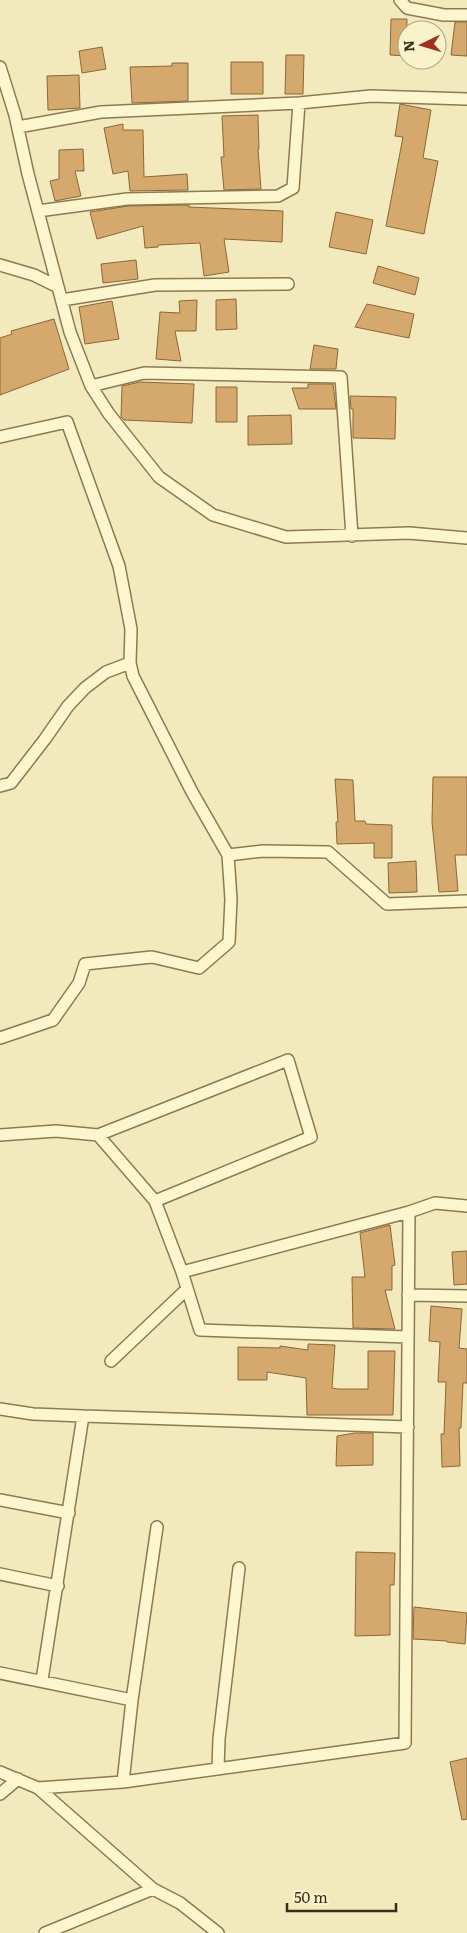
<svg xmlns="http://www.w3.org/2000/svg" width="467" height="1933" viewBox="0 0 467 1933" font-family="Literata,serif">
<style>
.building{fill:#d5a86d;stroke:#8d6637}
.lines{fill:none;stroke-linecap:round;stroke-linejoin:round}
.street-casing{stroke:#8b7a53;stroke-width:14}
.street{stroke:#fcf6cf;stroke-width:11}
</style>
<rect width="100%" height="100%" fill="#f2eabc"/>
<path class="building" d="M 391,19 L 407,19 L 406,56 L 390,55 Z
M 455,22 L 467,22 L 467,56 L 451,55 Z
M 102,47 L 106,69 L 82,73 L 79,51 Z
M 286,55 L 304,55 L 303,94 L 285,94 Z
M 231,62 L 263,62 L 263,94 L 231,94 Z
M 172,63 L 188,63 L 188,101 L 132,103 L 130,67 L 172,66 Z
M 79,75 L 80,108 L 48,110 L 47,76 Z
M 400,104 L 431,110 L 423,158 L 438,161 L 424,234 L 386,226 L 403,137 L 395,136 Z
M 258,115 L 259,149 L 258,149 L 261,189 L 224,190 L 221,157 L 224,157 L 222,116 Z
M 123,124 L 123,130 L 143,130 L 144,177 L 187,174 L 188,190 L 130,191 L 128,171 L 113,174 L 104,128 Z
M 83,149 L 84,171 L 75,171 L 81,196 L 55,201 L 50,181 L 59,179 L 59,150 Z
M 189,205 L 189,207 L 283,211 L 282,242 L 224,239 L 229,272 L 204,276 L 200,243 L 158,245 L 158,247 L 145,248 L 143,226 L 97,239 L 90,212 L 128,206 Z
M 336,212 L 373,220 L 366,254 L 329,247 Z
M 136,260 L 138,279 L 103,283 L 101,264 Z
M 378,266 L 419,278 L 415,295 L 373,283 Z
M 236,299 L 237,329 L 216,330 L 216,300 Z
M 197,300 L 196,331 L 175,331 L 181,361 L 156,359 L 160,312 L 180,313 L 179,301 Z
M 112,301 L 119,339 L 85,344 L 79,307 Z
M 367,304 L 414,314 L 409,338 L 355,327 Z
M 54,319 L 69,369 L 0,395 L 0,338 L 12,334 L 11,331 Z
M 314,345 L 338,349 L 336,369 L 310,369 Z
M 140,382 L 194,384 L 192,423 L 124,420 L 121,417 L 122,386 Z
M 308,384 L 333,384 L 336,409 L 299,409 L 292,388 L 308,388 Z
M 216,387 L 237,387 L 237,422 L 216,422 Z
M 350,396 L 396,397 L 395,439 L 353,438 L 353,409 L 351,409 Z
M 291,415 L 292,444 L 248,445 L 248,416 Z
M 433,777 L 467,777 L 467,855 L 455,855 L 458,891 L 439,892 L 432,822 Z
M 335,779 L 353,780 L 355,821 L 365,821 L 366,824 L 392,825 L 392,858 L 374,858 L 374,843 L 337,844 L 336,822 L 338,822 Z
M 416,861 L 417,892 L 389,893 L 388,863 Z
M 390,1225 L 395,1265 L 392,1266 L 392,1290 L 385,1290 L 395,1329 L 353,1328 L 352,1277 L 365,1277 L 360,1233 Z
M 467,1251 L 467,1284 L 454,1285 L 452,1252 Z
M 431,1306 L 462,1309 L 459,1348 L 467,1349 L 467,1383 L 463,1383 L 461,1428 L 459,1428 L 460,1466 L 442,1467 L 441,1434 L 444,1434 L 446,1382 L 438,1382 L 440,1342 L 429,1341 Z
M 308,1344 L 335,1345 L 332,1388 L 338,1389 L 368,1389 L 368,1351 L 395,1351 L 393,1415 L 307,1415 L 306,1378 L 267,1372 L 267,1380 L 238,1380 L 238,1347 L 280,1348 L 280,1346 L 308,1350 Z
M 355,1433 L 373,1433 L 373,1465 L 336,1466 L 337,1436 Z
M 356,1552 L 395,1553 L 394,1585 L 390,1585 L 390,1635 L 355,1636 Z
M 414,1607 L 467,1613 L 465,1644 L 447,1642 L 447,1641 L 413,1639 Z
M 467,1758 L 467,1819 L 462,1820 L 450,1762 Z"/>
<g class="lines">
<g class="street-casing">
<path id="street" d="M 400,0 L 407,8 L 444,15 L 467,15
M 0,67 L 15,115 L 28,174 L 70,332 L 91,386 L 109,414 L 159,477 L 213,515 L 286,537 L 409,533 L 467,538
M 18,127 L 101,112 L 299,103 L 371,96 L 467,99
M 38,211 L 127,199 L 278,196 L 293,188 L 299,103
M 0,265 L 34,275 L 58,287
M 62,300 L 155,285 L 288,284
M 91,386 L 144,373 L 341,377 L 352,536
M 0,437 L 67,422 L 119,566 L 131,629 L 130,663 L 133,676 L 192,792 L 228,855
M 0,786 L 11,783 L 45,739 L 68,706 L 85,688 L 106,672 L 130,663
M 0,1038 L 53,1020 L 79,983 L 85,964 L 152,957 L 199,968 L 229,942 L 231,899 L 228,855 L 263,851 L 328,852 L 387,904 L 467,901
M 0,1135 L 56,1131 L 98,1135 L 288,1060 L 311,1137 L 155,1201 L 182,1272
M 98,1135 L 155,1201
M 409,1212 L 435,1203 L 467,1206
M 408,1295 L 467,1296
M 111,1361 L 187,1289
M 0,1409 L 33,1414 L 83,1416 L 408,1427
M 0,1500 L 69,1513
M 0,1574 L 58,1586
M 0,1673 L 132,1700
M 42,1680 L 83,1416
M 218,1769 L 219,1739 L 239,1568
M 0,1772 L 38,1788 L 153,1889 L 45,1933
M 123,1782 L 405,1743 L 409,1212 L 182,1272 L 200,1330 L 408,1337
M 38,1788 L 123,1782 L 132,1700 L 157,1527
M 0,1794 L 18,1779
M 153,1889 L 180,1903 L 218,1933"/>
</g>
<use href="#street" class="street"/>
</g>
<g transform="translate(422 45) rotate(265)"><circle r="24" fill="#f9f3cc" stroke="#aca485"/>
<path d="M0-4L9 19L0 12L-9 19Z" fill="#a1311d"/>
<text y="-8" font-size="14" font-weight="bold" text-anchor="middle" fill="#392e1a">N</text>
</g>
<path d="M287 1903v8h109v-8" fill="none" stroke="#392e1a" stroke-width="2.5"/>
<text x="294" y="1903" font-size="15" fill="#392e1a" stroke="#f9f3cc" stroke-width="4" paint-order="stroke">50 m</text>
</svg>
